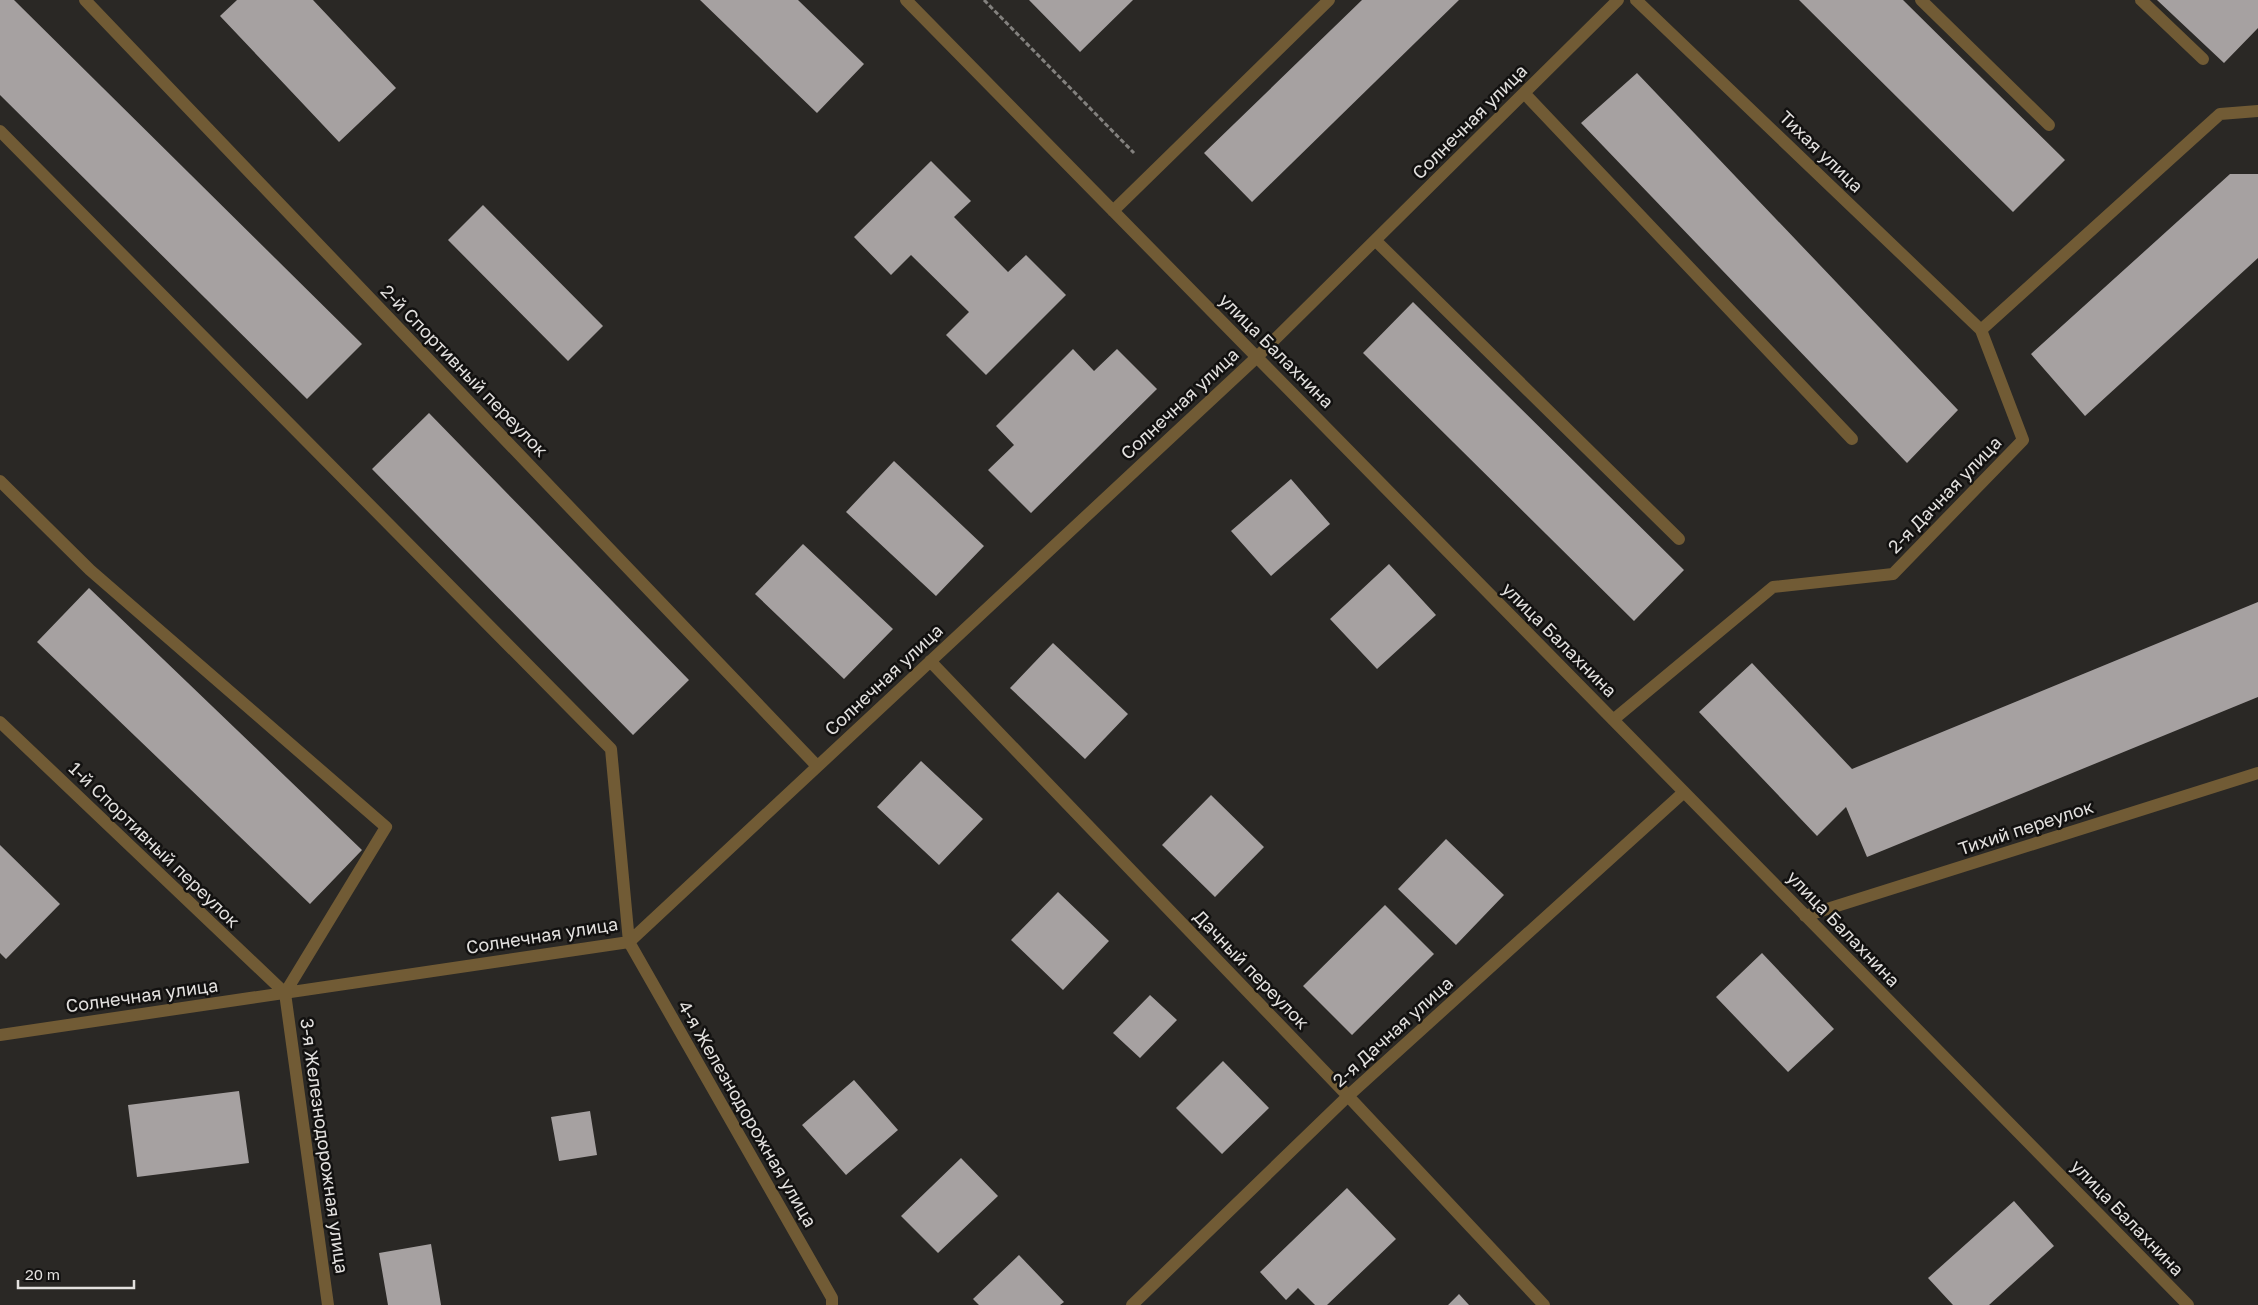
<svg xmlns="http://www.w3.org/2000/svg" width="2258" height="1305" viewBox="0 0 2258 1305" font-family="'Golos Text',sans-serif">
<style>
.building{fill:#a6a1a1}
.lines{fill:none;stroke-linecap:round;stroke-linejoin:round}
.path{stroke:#83817e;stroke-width:3;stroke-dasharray:5 2.5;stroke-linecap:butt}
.minor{stroke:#715b35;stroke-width:12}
.labels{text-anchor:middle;stroke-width:5;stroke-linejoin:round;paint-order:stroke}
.street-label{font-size:18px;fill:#e3e1df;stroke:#121110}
</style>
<rect width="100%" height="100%" fill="#2a2825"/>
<path class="building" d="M 0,0 L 14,0 L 362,344 L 307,399 L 0,95 Z
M 237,0 L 313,0 L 396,88 L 339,142 L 220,16 Z
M 700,0 L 798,0 L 864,64 L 817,113 Z
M 1029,0 L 1133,0 L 1080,52 Z
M 1362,0 L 1459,0 L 1252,202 L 1204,153 Z
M 1799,0 L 1903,0 L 2065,160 L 2013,212 Z
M 2157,0 L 2258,0 L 2258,28 L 2224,63 Z
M 1637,73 L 1958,410 L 1907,463 L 1581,123 Z
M 931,161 L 971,201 L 954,217 L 1008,272 L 1026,255 L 1066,295 L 986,375 L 946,335 L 969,312 L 911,255 L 891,275 L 854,237 Z
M 2230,174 L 2258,174 L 2258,258 L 2085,416 L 2031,354 Z
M 483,205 L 603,326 L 568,361 L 448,240 Z
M 1413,302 L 1684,570 L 1634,621 L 1363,353 Z
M 1073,349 L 1094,371 L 1117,349 L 1157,389 L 1031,513 L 988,470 L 1014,445 L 996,426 Z
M 429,413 L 689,680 L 633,735 L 372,469 Z
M 894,461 L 984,546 L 936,596 L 846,512 Z
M 1291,479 L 1330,524 L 1271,576 L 1231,531 Z
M 803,544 L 893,629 L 844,679 L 755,594 Z
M 1389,564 L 1436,615 L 1377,669 L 1330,619 Z
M 89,588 L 362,850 L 310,904 L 37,642 Z
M 2258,602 L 2258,697 L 1867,857 L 1846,807 L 1817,836 L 1699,712 L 1752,663 L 1852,769 Z
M 1053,643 L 1128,714 L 1085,759 L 1010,688 Z
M 921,761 L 983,819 L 939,865 L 877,807 Z
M 1211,795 L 1264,847 L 1215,897 L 1162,845 Z
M 1446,839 L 1504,895 L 1456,945 L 1398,889 Z
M 0,845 L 60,904 L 6,959 L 0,953 Z
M 1058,892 L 1109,941 L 1063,990 L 1011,940 Z
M 1385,905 L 1434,954 L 1352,1035 L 1303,986 Z
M 1762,953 L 1834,1029 L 1788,1072 L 1716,997 Z
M 1150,995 L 1177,1020 L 1140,1058 L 1113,1033 Z
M 1223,1061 L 1269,1108 L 1222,1154 L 1176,1108 Z
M 854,1080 L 898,1130 L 846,1175 L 802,1125 Z
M 239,1091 L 249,1163 L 137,1177 L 128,1105 Z
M 590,1111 L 597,1155 L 559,1161 L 551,1117 Z
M 961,1158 L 998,1196 L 938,1253 L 901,1216 Z
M 1347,1188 L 1396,1239 L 1327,1305 L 1315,1305 L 1298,1288 L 1286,1300 L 1260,1272 Z
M 2014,1201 L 2054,1246 L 1989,1305 L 1953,1305 L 1928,1278 Z
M 431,1244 L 441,1305 L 388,1305 L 379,1253 Z
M 1019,1255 L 1064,1302 L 1060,1305 L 979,1305 L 973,1299 Z
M 1459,1294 L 1469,1305 L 1448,1305 Z"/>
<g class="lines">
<path class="path" d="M 984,0 L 1134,153"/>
<path class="minor" d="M 85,0 L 817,766
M 906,0 L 2188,1305
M 1636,0 L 1981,330
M 1921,0 L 2049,125
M 2141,0 L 2203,59
M 1524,93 L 1852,439
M 0,131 L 611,749 L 629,942 L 832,1298 L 832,1305
M 1113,211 L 1329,0
M 1376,241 L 1679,539
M 0,481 L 90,570 L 386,827 L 285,993
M 930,661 L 1348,1096 L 1544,1305
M 1613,720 L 1773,587 L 1893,574 L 2023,440 L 1981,330 L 2220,114 L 2258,111
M 0,722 L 285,993
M 1805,916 L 2258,773
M 285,993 L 328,1305
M 0,1035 L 629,942 L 1257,357 L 1618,0
M 1132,1305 L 1348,1096 L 1684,792"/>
</g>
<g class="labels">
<g class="street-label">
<text transform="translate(1470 122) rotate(-45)" y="6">Солнечная улица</text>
<text transform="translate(1821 152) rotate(44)" y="6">Тихая улица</text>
<text transform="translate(1276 351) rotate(45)" y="6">улица Балахнина</text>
<text transform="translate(464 371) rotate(46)" y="6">2-й Спортивный переулок</text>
<text transform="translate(1180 404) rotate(-43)" y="6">Солнечная улица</text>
<text transform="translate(1945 495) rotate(-46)" y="6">2-я Дачная улица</text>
<text transform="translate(1559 640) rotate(45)" y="6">улица Балахнина</text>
<text transform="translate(884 680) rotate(-43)" y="6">Солнечная улица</text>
<text transform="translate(2026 828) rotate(-18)" y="6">Тихий переулок</text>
<text transform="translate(154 845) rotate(44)" y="6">1-й Спортивный переулок</text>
<text transform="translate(1843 929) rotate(46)" y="6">улица Балахнина</text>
<text transform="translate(542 936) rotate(-9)" y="6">Солнечная улица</text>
<text transform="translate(1251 970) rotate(46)" y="6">Дачный переулок</text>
<text transform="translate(142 996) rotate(-8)" y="6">Солнечная улица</text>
<text transform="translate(1393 1032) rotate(-42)" y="6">2-я Дачная улица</text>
<text transform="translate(747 1114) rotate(60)" y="6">4-я Железнодорожная улица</text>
<text transform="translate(324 1146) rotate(82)" y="6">3-я Железнодорожная улица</text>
<text transform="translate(2127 1218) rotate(46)" y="6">улица Балахнина</text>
</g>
</g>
<path d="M18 1280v8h116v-8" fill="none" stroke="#e3e1df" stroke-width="2.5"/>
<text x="25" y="1280" font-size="15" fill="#e3e1df" stroke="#121110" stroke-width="4" paint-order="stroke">20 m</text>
</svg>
